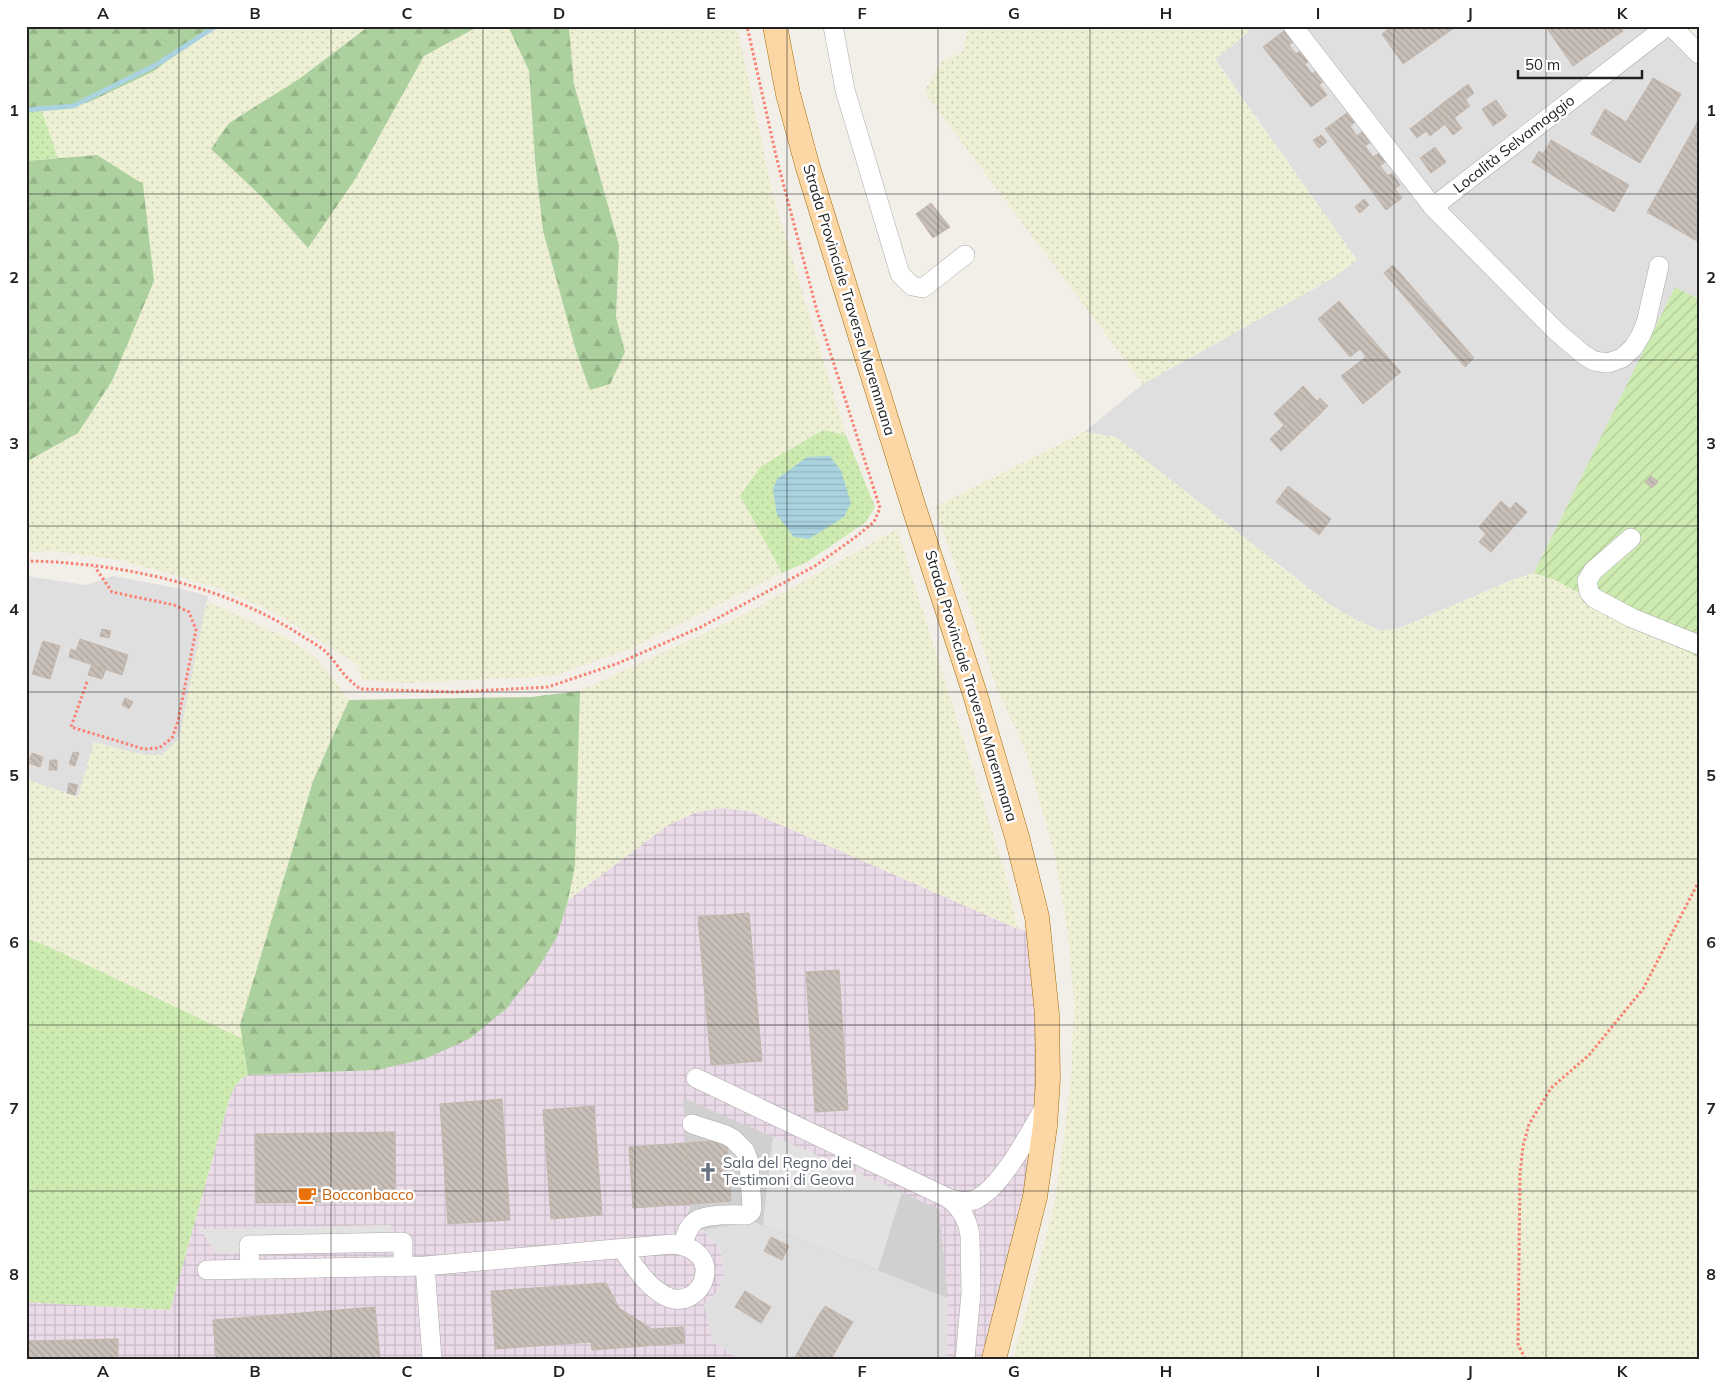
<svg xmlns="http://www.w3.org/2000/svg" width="1725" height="1385" viewBox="0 0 1725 1385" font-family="Mulish,sans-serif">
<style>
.residential{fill:#e0dfdf}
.industrial{fill:url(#industrial-grid)}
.religious{fill:#d0d0d0}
.farmland{fill:url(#farmland-dots)}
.grass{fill:url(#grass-dots)}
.forest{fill:url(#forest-firs)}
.garden{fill:url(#garden-furrows)}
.parking{fill:#e2e2e2}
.water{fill:url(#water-rules)}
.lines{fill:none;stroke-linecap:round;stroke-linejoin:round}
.stream{stroke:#aad3df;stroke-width:5}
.building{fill:url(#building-back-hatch);stroke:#c4b6ab}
.minor-casing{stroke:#a9a9a9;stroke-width:20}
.major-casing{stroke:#a06b00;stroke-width:25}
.path{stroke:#fa8072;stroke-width:3;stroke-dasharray:2.5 2.5;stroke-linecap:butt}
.minor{stroke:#fff;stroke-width:19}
.major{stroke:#fcd6a4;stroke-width:24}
.grid{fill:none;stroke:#222;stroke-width:1;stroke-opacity:0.55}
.labels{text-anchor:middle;stroke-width:5;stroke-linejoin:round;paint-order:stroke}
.street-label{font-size:15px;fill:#222;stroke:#fff}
.worship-label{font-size:15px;fill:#5b616d;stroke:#fff;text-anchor:start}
.food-label{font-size:15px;fill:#c56008;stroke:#fff;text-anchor:start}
.neatline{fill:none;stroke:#222;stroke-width:2}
.grid-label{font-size:16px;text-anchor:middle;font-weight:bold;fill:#222}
</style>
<defs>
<pattern id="industrial-grid" width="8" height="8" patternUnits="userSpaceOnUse" patternTransform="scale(1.25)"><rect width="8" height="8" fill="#ebdbe8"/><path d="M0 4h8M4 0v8" fill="none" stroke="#c9bcc7"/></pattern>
<pattern id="farmland-dots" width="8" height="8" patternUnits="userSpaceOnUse" patternTransform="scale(1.25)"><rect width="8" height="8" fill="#eef0d5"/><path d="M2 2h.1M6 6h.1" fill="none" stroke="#ccceb7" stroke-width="1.8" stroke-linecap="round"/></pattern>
<pattern id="grass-dots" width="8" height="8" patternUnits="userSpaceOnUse" patternTransform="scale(1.25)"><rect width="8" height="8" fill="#cdebb0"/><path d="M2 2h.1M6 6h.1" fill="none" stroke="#b0c997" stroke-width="1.8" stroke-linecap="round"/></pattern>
<pattern id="forest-firs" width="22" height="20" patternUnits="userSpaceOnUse" patternTransform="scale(1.25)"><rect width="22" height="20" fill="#add19e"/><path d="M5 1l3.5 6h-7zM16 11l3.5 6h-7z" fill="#95b388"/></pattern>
<pattern id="garden-furrows" width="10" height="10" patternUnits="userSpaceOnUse" patternTransform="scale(1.25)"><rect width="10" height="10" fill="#cdebb0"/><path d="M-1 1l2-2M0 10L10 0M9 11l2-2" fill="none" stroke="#b0c997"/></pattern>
<pattern id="water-rules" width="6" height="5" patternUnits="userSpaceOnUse" patternTransform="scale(1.25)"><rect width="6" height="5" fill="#aad3df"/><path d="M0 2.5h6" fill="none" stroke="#92b5bf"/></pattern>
<pattern id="building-back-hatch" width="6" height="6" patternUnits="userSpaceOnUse" patternTransform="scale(1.25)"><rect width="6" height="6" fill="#c7bfb8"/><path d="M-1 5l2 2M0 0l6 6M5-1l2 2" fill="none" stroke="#aba49e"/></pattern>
</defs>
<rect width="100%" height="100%" fill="#f2efe9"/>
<path class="residential" d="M 1244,26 L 1671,26 L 1699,54 L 1699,299 L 1675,287 L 1534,573 L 1510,581 L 1400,628 L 1382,631 L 1356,620 L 1329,604 L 1116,437 L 1084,432 L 1143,384 L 1331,279 L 1357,260 L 1215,59 L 1248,32 Z
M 26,576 L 86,585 L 113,576 L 182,589 L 208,596 L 180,739 L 162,755 L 144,755 L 94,743 L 78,797 L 33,782 L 26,777 Z
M 752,1221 L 948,1298 L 947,1359 L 740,1359 L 713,1343 L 704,1304 L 718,1291 L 724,1276 L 720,1249 L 702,1230 Z"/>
<path class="industrial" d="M 721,808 L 749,811 L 1018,929 L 1028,932 L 1034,990 L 1036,1042 L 1036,1099 L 1024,1202 L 984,1359 L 947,1359 L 948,1298 L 752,1221 L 703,1231 L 720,1249 L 724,1276 L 718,1291 L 704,1304 L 713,1343 L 740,1359 L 26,1359 L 26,1302 L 170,1310 L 229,1100 L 233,1089 L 242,1078 L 248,1075 L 377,1070 L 557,937 L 568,900 L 668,825 L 697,812 Z"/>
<path class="religious" d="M 683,1098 L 939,1209 L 948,1298 L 752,1221 L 702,1230 L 680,1228 L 690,1209 Z"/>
<path class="farmland" d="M 216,26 L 369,26 L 299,79 L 229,123 L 263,198 L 308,248 L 356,178 L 424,56 L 479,26 L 508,26 L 529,71 L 535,160 L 543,231 L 576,351 L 590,390 L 625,352 L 616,317 L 619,245 L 574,84 L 569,28 L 575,26 L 737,26 L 773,195 L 846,435 L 822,430 L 761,466 L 740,496 L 782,573 L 630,649 L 553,676 L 409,683 L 362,680 L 358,665 L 340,653 L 275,613 L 216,587 L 120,560 L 52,551 L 26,552 L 26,462 L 78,433 L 92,156 L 58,158 L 41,109 L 87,103 L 152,72 Z
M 969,26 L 1244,26 L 1248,32 L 1215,60 L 1357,260 L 1331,279 L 1143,384 L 924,92 L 942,61 L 962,52 Z
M 1084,432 L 1116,437 L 1329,604 L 1356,620 L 1381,631 L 1400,628 L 1510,581 L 1534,573 L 1555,580 L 1699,658 L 1699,1359 L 1013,1359 L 1053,1211 L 1064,1138 L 1071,1076 L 1074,1002 L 1068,935 L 1055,856 L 1025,749 L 997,689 L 935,507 Z
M 897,529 L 1003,865 L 1018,929 L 749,811 L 721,808 L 697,812 L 668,825 L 568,900 L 575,866 L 580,691 L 745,614 Z
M 207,601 L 285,637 L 318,659 L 349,700 L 313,781 L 240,1025 L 243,1039 L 45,945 L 26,938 L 26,777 L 33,782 L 78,797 L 94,742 L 144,755 L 162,755 L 179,739 Z"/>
<path class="grass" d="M 41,109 L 58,158 L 26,161 L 26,112 Z
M 823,430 L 846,435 L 875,507 L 866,522 L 807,562 L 782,573 L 740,496 L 761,466 Z
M 26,938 L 45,945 L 243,1039 L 248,1075 C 238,1079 233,1089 229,1100 L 170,1310 L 26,1302 Z"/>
<path class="forest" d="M 26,26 L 216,26 L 152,72 L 87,103 L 26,112 Z
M 369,26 L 479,26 L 424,56 L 356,178 L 308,248 L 263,198 L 211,149 L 229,123 L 299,79 Z
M 508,26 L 575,26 L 569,28 L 574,84 L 619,245 L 616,317 L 625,352 L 610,384 L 590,390 L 576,351 L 543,231 L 535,160 L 529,71 Z
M 97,155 L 143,184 L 154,281 L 112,381 L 78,433 L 26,462 L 26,161 Z
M 580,691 L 575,866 L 568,900 L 557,937 L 538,968 L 506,1009 L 469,1039 L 425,1059 L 377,1070 L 248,1075 L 240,1025 L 313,781 L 349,700 L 531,697 Z"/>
<path class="garden" d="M 1675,287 L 1699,299 L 1699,658 L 1555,580 L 1534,573 Z"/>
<path class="parking" d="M 773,1136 L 902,1192 L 878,1270 L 763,1225 Z
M 391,1225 L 391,1250 L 216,1254 L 200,1229 Z"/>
<path class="water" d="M 830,456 L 841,471 L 851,503 L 844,517 L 809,539 L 794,537 L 777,515 L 773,489 L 777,479 L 807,457 Z"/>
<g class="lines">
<path class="stream" d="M 26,110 L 73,106 L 156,65 L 216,26"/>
</g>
<path class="building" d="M 1392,26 L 1457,26 L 1403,64 L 1382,34 Z
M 1619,26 L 1623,31 L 1573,66 L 1546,27 Z
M 1285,30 L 1294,41 L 1289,45 L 1296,54 L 1301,50 L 1309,61 L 1305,64 L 1312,74 L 1317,70 L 1325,80 L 1319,85 L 1327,95 L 1311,107 L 1263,47 Z
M 1653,78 L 1681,94 L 1640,163 L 1591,134 L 1605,109 L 1626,122 Z
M 1468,84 L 1474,93 L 1465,100 L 1459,91 Z
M 1459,91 L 1470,106 L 1454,118 L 1443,103 Z
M 1496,100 L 1507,116 L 1493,126 L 1482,109 Z
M 1443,103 L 1448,110 L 1439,117 L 1434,110 Z
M 1434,110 L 1445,124 L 1430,136 L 1419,122 Z
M 1448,110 L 1462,128 L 1453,135 L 1439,117 Z
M 1348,112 L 1355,122 L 1350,126 L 1357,136 L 1363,131 L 1371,142 L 1365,146 L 1373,157 L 1379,153 L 1385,162 L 1380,166 L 1388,176 L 1392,173 L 1400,185 L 1395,189 L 1402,198 L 1386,210 L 1325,129 Z
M 1699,119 L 1699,147 L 1687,141 Z
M 1419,122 L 1426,131 L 1417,138 L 1410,129 Z
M 1321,135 L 1327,142 L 1319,148 L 1313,140 Z
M 1551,140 L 1575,154 L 1560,180 L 1532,162 L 1539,151 L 1543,154 Z
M 1687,141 L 1699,147 L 1699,237 L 1697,241 L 1647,212 Z
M 1435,147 L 1446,162 L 1431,173 L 1420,158 Z
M 1575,154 L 1629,185 L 1614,212 L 1560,180 Z
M 1364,199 L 1369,205 L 1360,213 L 1355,207 Z
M 931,203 L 950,227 L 933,238 L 916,214 Z
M 1393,265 L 1474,358 L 1465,367 L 1384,273 Z
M 1339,301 L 1401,372 L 1363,404 L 1341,376 L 1366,357 L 1360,349 L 1350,357 L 1318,319 Z
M 1303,386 L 1317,401 L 1320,398 L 1328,406 L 1319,415 L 1309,406 L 1307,408 L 1295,394 Z
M 1295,394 L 1307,408 L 1309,406 L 1319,415 L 1281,451 L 1270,439 L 1284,425 L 1274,414 Z
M 1651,476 L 1658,482 L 1652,488 L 1645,482 Z
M 1288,486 L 1331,519 L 1319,535 L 1276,502 Z
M 1501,501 L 1510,509 L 1516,502 L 1527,512 L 1491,552 L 1479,542 L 1486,534 L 1479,527 Z
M 102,629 L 111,631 L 109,638 L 100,636 Z
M 80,639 L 128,655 L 122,675 L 69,657 L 71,649 L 76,651 Z
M 43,641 L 60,646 L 50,679 L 32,674 Z
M 92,664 L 106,669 L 102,679 L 88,675 Z
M 125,698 L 133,702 L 129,709 L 122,705 Z
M 73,752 L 79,753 L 75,766 L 69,764 Z
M 32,753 L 43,757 L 40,767 L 28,763 Z
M 50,760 L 57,760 L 57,770 L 49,770 Z
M 69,783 L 78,785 L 75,795 L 67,793 Z
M 749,913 L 762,1061 L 711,1065 L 698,917 Z
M 839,970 L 848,1110 L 815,1112 L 806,972 Z
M 502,1099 L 510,1220 L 448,1224 L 440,1104 Z
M 594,1106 L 602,1215 L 551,1219 L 543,1110 Z
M 395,1132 L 396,1201 L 256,1203 L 255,1134 Z
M 727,1140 L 731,1201 L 690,1204 L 686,1143 Z
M 686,1143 L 690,1204 L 633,1208 L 629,1147 Z
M 771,1237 L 789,1246 L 782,1260 L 764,1251 Z
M 606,1283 L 619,1308 L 652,1329 L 683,1327 L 685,1343 L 592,1350 L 591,1342 L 495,1349 L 491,1291 Z
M 745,1291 L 771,1307 L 761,1323 L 735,1307 Z
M 825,1306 L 853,1322 L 845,1335 L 817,1318 Z
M 375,1307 L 380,1359 L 216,1359 L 213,1320 Z
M 817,1318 L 845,1335 L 831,1359 L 794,1359 Z
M 118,1339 L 118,1359 L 26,1359 L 26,1341 Z"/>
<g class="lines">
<g class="minor-casing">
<path id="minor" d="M 833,26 L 845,90 L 900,274 L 912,286 L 923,288 L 965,255
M 1293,26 L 1433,207 L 1557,332 L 1584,355 L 1594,361 L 1608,363 L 1622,358 L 1633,348 L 1641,335 L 1646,323 L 1659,266
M 1671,26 L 1699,54
M 1433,207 L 1667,26
M 1631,538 L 1593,571 L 1587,581 L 1589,592 L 1594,598 L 1632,618 L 1699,645
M 696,1078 L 948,1198 C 957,1201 965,1203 974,1200 C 1001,1190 1031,1130 1046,1105
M 948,1198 C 961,1208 967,1218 970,1235 L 971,1293 L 965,1359
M 683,1245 C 685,1237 687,1229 693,1223 C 702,1213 734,1215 747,1215 L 751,1212 L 752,1208 L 749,1162 L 745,1151 L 733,1139 L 726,1135 L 692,1124
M 425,1266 L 432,1359
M 250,1269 L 249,1245 L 403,1242 L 403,1267
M 207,1270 L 425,1266 L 672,1244 C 727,1249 704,1309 670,1298 C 649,1290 634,1266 622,1249"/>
</g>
<g class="major-casing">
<path id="major" d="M 775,26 L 788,94 L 808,168 L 915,511 L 974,691 L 1017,837 L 1037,917 L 1047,1014 L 1048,1079 L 1045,1126 L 1035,1197 L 994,1359"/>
</g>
<path class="path" d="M 26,561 C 117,562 225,585 302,636 C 310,641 320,646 327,653 C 333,659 338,667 343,673 C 348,679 354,684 360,689 L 455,692 L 548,687 L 616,664 L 701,627 L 815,566 L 857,536 L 874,522 L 880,508 L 817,311 L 777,160 L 747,26
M 87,682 L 71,727 L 144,749 L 159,748 L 172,738 L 178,721 L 196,630 L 189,612 L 174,605 L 112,592 L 95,567
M 1525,1359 L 1518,1344 L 1520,1174 L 1523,1146 L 1529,1124 L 1551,1088 L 1589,1055 L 1643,989 L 1699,881"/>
<use href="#minor" class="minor"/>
<use href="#major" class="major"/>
</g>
<path class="grid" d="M 179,26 L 179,1359M 331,26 L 331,1359M 483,26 L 483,1359M 635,26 L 635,1359M 787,26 L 787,1359M 938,26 L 938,1359M 1090,26 L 1090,1359M 1242,26 L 1242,1359M 1394,26 L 1394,1359M 1546,26 L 1546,1359M 26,194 L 1699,194M 26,360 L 1699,360M 26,526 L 1699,526M 26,692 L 1699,692M 26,859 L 1699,859M 26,1025 L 1699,1025M 26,1191 L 1699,1191"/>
<defs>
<g id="church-bare" transform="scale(1.5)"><path d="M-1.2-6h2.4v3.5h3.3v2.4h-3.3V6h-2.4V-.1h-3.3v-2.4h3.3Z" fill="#6b7280" stroke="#fff" stroke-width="2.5" paint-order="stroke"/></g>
<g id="cafe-bare" transform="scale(1.5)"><path d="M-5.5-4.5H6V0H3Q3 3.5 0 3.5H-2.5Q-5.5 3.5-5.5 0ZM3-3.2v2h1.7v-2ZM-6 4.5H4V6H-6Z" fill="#e8710a" stroke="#fff" stroke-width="2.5" paint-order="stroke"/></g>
</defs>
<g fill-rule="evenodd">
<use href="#church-bare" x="708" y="1172"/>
<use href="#cafe-bare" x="307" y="1195"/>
</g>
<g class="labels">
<g class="street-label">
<text transform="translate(1514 144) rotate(-38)" y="5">Località Selvamaggio</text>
<text transform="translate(849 300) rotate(73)" y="5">Strada Provinciale Traversa Maremmana</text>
<text transform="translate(971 686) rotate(73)" y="5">Strada Provinciale Traversa Maremmana</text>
</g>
<g class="worship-label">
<text x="723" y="1168">Sala del Regno dei<tspan x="723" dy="17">Testimoni di Geova</tspan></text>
</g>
<g class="food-label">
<text x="322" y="1200">Bocconbacco</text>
</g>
</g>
<rect width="1725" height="1385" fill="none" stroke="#ffffff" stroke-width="55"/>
<path d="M1518 70v8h124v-8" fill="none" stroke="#222222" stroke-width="2.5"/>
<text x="1525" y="70" font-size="15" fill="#222222" stroke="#ffffff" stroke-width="4" paint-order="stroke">50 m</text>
<rect x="28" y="28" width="1670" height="1330" class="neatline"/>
<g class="grid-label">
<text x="103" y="19">A</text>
<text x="255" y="19">B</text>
<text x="407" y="19">C</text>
<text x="559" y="19">D</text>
<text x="711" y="19">E</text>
<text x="862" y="19">F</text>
<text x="1014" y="19">G</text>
<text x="1166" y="19">H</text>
<text x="1318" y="19">I</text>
<text x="1470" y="19">J</text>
<text x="1622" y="19">K</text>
<text x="14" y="116">1</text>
<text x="1711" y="116">1</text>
<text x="14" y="283">2</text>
<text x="1711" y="283">2</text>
<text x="14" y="449">3</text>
<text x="1711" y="449">3</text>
<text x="14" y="615">4</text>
<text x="1711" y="615">4</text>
<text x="14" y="781">5</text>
<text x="1711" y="781">5</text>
<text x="14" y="948">6</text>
<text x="1711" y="948">6</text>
<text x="14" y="1114">7</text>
<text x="1711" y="1114">7</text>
<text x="14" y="1280">8</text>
<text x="1711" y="1280">8</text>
<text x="103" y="1377">A</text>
<text x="255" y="1377">B</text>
<text x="407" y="1377">C</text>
<text x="559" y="1377">D</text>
<text x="711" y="1377">E</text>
<text x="862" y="1377">F</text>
<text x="1014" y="1377">G</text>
<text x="1166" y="1377">H</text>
<text x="1318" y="1377">I</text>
<text x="1470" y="1377">J</text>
<text x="1622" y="1377">K</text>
</g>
</svg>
